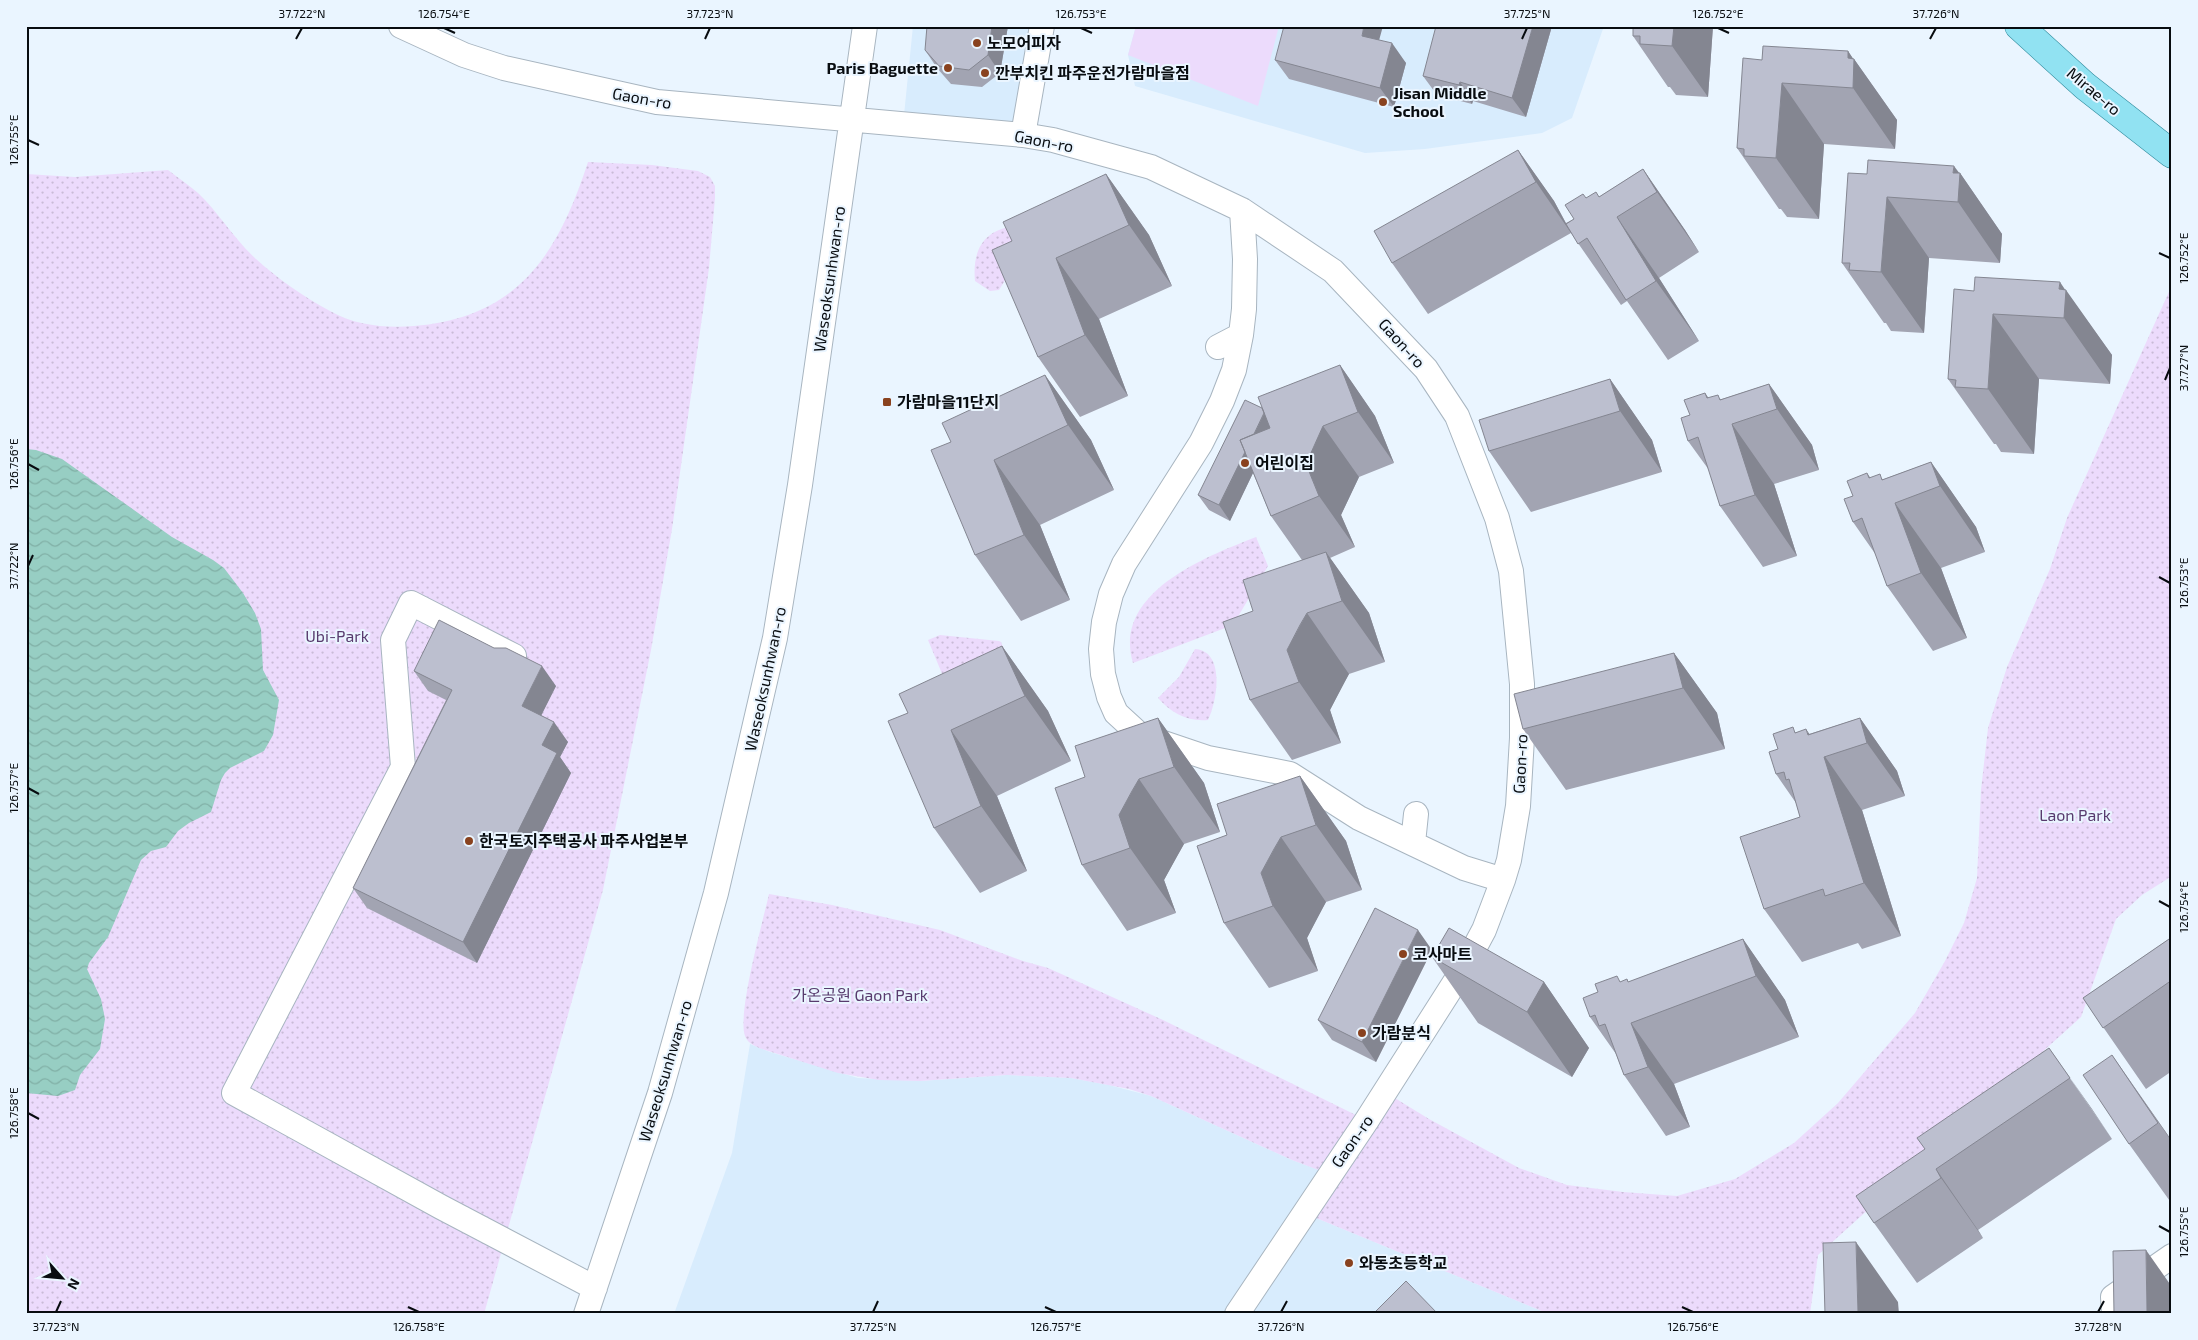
<svg xmlns="http://www.w3.org/2000/svg" width="2198" height="1340" viewBox="0 0 2198 1340" font-family="'Exo 2','Noto Sans KR',sans-serif">
<style>
.built{fill:#d8ecfd}
.grass{fill:#ecdbfc}
.park{fill:url(#park-dots)}
.water{fill:url(#water-waves)}
.lines{fill:none;stroke-linecap:round;stroke-linejoin:round}
.minor-casing{stroke:#a8b5c0;stroke-width:26}
.major-casing{stroke:#318b9d;stroke-width:29}
.minor{stroke:#fff;stroke-width:24}
.major{stroke:#91e2f2;stroke-width:28}
.wall{fill:#a2a4b2}
.shaded-wall{fill:#848691}
.building{fill:#bcbfcf;stroke:#848691}
.ticks{fill:none;stroke:#080c10;stroke-width:2}
.poi-dot{fill:#89421f;stroke:#eaf5ff;stroke-width:2}
.labels{text-anchor:middle;stroke-width:4;stroke-linejoin:round;paint-order:stroke}
.poi-label{font-size:16px;font-weight:bold;fill:#080c10;stroke:#eaf5ff;text-anchor:start}
.street-label{font-size:16px;fill:#080c10;stroke:#eaf5ff}
.park-label{font-size:16px;fill:#583b6e;stroke:#eaf5ff}
.neatline{fill:none;stroke:#080c10;stroke-width:2}
.ticks-label{font-size:12px;text-anchor:middle;fill:#080c10}
</style>
<defs>
<pattern id="park-dots" width="8" height="8" patternUnits="userSpaceOnUse" patternTransform="scale(1.25)"><rect width="8" height="8" fill="#ecdbfc"/><path d="M2 2h.1M6 6h.1" fill="none" stroke="#c9bbd7" stroke-width="1.8" stroke-linecap="round"/></pattern>
<pattern id="water-waves" width="16" height="10" patternUnits="userSpaceOnUse" patternTransform="scale(1.25)"><rect width="16" height="10" fill="#97cec3"/><path d="M0 5q4-4 8 0t8 0" fill="none" stroke="#81b0a6"/></pattern>
</defs>
<rect width="100%" height="100%" fill="#eaf5ff"/>
<path class="built" d="M 913,26 L 1042,26 L 1023,135 L 903,125 Z
M 1136,26 L 1604,26 L 1572,118 L 1542,133 L 1425,149 L 1365,153 L 1135,86 L 1128,55 Z
M 750,1044 L 770,1052 L 858,1078 L 920,1081 L 1007,1075 L 1071,1078 L 1109,1085 L 1151,1096 L 1292,1160 L 1330,1174 L 1304,1213 L 1549,1314 L 674,1314 L 732,1153 Z"/>
<path class="grass" d="M 1136,26 L 1279,26 L 1258,106 L 1128,55 Z"/>
<path class="park" d="M 588,162 L 652,165 L 698,171 L 710,177 L 715,186 L 715,198 L 709,268 L 672,529 L 651,650 L 603,890 L 484,1314 L 26,1314 L 26,174 L 75,177 L 168,170 C 178,178 189,185 198,193 C 219,213 234,239 256,259 C 277,278 305,298 330,311 C 356,326 386,328 414,326 C 519,317 558,254 588,162 Z
M 1016,226 L 1007,277 L 999,290 L 990,291 L 975,281 C 972,250 984,229 1016,226 Z
M 2172,285 L 2172,876 L 2142,895 L 2116,919 L 2081,1017 L 1818,1255 L 1810,1314 L 1549,1314 L 1304,1213 L 1329,1174 L 1292,1160 L 1151,1096 L 1129,1089 L 1071,1078 L 1007,1075 L 920,1081 L 879,1080 L 838,1073 L 759,1048 C 753,1045 747,1042 745,1036 C 737,1014 763,921 769,894 L 832,905 L 940,930 L 1023,961 L 1048,968 L 1163,1020 L 1366,1120 L 1385,1092 L 1429,1119 L 1519,1168 L 1567,1185 L 1623,1192 L 1677,1196 L 1735,1179 L 1794,1143 L 1838,1103 L 1915,1013 L 1945,961 L 1964,923 L 1977,878 L 1981,790 L 1988,728 L 2007,667 L 2050,569 L 2067,518 Z
M 1256,537 L 1268,566 L 1233,625 L 1133,663 C 1112,593 1205,557 1256,537 Z
M 940,635 L 999,641 L 1001,642 L 1004,649 L 943,676 L 928,640 Z
M 1195,649 C 1226,651 1217,702 1208,720 C 1188,722 1171,713 1158,698 L 1179,677 Z"/>
<path class="water" d="M 26,449 L 36,450 L 62,459 L 172,537 L 213,560 L 224,568 L 243,593 L 255,613 L 261,629 L 263,670 L 279,700 L 273,735 L 264,751 L 230,768 L 225,773 L 221,780 L 211,812 L 189,823 L 178,831 L 166,847 L 151,851 L 141,860 L 108,937 L 89,963 L 87,969 L 101,999 L 105,1019 L 100,1049 L 80,1075 L 75,1090 L 58,1096 L 26,1093 Z"/>
<g class="lines">
<g class="minor-casing">
<path id="minor" d="M 401,26 L 464,55 L 504,68 L 657,102 L 1023,135 L 1053,140 L 1151,167 L 1242,210 L 1333,271 L 1426,369 L 1457,416 L 1497,518 L 1511,571 L 1522,684 L 1522,738 L 1518,806 L 1509,860 L 1503,880 L 1484,930 L 1462,971 L 1367,1120 L 1237,1314
M 1023,135 L 1042,26
M 1242,210 L 1245,259 L 1244,309 L 1241,335 L 1234,370 L 1222,401 L 1201,443 L 1124,564 L 1111,594 L 1104,622 L 1101,649 L 1103,674 L 1109,697 L 1116,713 L 1140,735 L 1208,758 L 1290,774 L 1359,818 L 1464,868 L 1503,880
M 1218,347 L 1241,335
M 514,656 L 411,603 L 393,640 L 403,767 L 234,1093 L 441,1207 L 595,1288
M 1413,843 L 1416,814
M 586,1314 L 660,1093 L 716,893 L 775,638 L 800,485 L 865,26
M 2114,1314 L 2113,1297 L 2172,1256"/>
</g>
<g class="major-casing">
<path id="major" d="M 2019,26 L 2085,86 L 2172,154"/>
</g>
<use href="#minor" class="minor"/>
<use href="#major" class="major"/>
</g>
<path class="wall" d="M 680,26 L 687,26 L 682,29 Z
M 1008,26 L 1000,73 L 982,87 L 951,84 L 937,68 L 925,50 Z
M 1552,26 L 1526,117 L 1473,101 L 1472,104 L 1437,95 L 1423,76 Z
M 1633,26 L 1713,26 L 1708,97 L 1676,95 L 1670,87 L 1668,87 L 1633,36 Z
M 1301,28 L 1379,40 L 1406,63 L 1394,107 L 1289,79 L 1275,60 Z
M 1848,51 L 1853,59 L 1854,59 L 1897,120 L 1895,149 L 1824,144 L 1819,219 L 1787,217 L 1781,209 L 1779,209 L 1737,148 L 1762,60 Z
M 1518,150 L 1554,201 L 1566,223 L 1574,219 L 1586,198 L 1599,197 L 1643,169 L 1685,230 L 1699,252 L 1659,278 L 1699,341 L 1668,360 L 1627,301 L 1621,305 L 1571,233 L 1428,314 L 1392,263 Z
M 1960,173 L 2002,234 L 2000,263 L 1929,258 L 1924,333 L 1891,331 L 1886,323 L 1884,323 L 1842,263 L 1867,174 Z
M 1106,174 L 1149,235 L 1172,286 L 1099,319 L 1128,396 L 1080,417 L 1038,357 L 1012,241 Z
M 2065,290 L 2112,355 L 2110,384 L 2039,379 L 2034,454 L 2001,452 L 1996,444 L 1994,444 L 1948,379 L 1974,291 Z
M 1340,365 L 1375,416 L 1394,463 L 1359,477 L 1341,515 L 1355,547 L 1330,558 L 1369,613 L 1385,662 L 1349,674 L 1342,686 L 1330,710 L 1341,743 L 1292,760 L 1250,700 L 1253,611 L 1302,560 L 1271,516 L 1253,473 L 1230,521 L 1209,510 L 1198,495 L 1262,408 Z
M 1045,375 L 1091,440 L 1114,490 L 1040,525 L 1070,600 L 1021,621 L 975,555 L 951,442 Z
M 1610,379 L 1652,440 L 1662,472 L 1531,512 L 1489,451 Z
M 1769,384 L 1812,445 L 1819,470 L 1774,484 L 1797,556 L 1763,567 L 1720,506 L 1709,470 L 1688,441 L 1690,415 L 1705,393 L 1708,398 L 1722,399 Z
M 1931,462 L 1976,527 L 1985,552 L 1941,568 L 1967,638 L 1933,651 L 1887,586 L 1876,555 L 1853,522 L 1853,496 L 1870,478 L 1884,479 Z
M 1002,646 L 1048,711 L 1071,761 L 997,796 L 1027,871 L 980,893 L 934,828 L 908,713 Z
M 1674,653 L 1717,713 L 1725,749 L 1566,790 L 1523,729 Z
M 414,671 L 556,686 L 541,715 L 568,742 L 560,757 L 571,773 L 477,963 L 367,908 L 353,888 L 446,700 L 428,691 Z
M 1158,718 L 1204,783 L 1220,832 L 1184,844 L 1177,856 L 1164,880 L 1176,913 L 1127,931 L 1082,865 L 1085,777 Z
M 1860,718 L 1897,771 L 1905,796 L 1862,810 L 1901,936 L 1862,949 L 1858,943 L 1802,962 L 1764,909 L 1800,817 L 1796,803 L 1776,774 L 1778,749 L 1796,732 L 1809,734 Z
M 1300,776 L 1346,841 L 1362,890 L 1326,902 L 1319,914 L 1307,938 L 1318,971 L 1269,988 L 1224,923 L 1227,835 Z
M 2172,937 L 2172,1071 L 2146,1089 L 2083,998 Z
M 1743,939 L 1785,1000 L 1799,1037 L 1674,1084 L 1690,1127 L 1666,1136 L 1624,1075 L 1616,1054 L 1590,1017 L 1598,992 L 1621,982 L 1629,982 Z
M 1432,950 L 1376,1062 L 1332,1040 L 1318,1020 Z
M 1432,957 L 1544,982 L 1589,1048 L 1572,1077 L 1478,1023 Z
M 2049,1048 L 2112,1139 L 1978,1230 L 1983,1238 L 1917,1283 L 1874,1223 L 1925,1149 Z
M 2112,1055 L 2172,1141 L 2172,1204 L 2129,1144 Z"/>
<path class="shaded-wall" d="M 992,26 L 1008,26 L 1000,73 L 988,55 Z
M 1364,26 L 1383,26 L 1375,55 L 1362,36 Z
M 1533,26 L 1552,26 L 1526,117 L 1512,98 Z
M 1674,26 L 1713,26 L 1708,97 L 1672,46 Z
M 1392,43 L 1406,63 L 1394,107 L 1380,88 Z
M 1848,51 L 1854,60 L 1854,59 L 1897,120 L 1895,149 L 1853,88 L 1848,58 Z
M 1460,82 L 1473,101 L 1472,104 L 1459,85 Z
M 1782,83 L 1824,144 L 1819,219 L 1776,158 Z
M 1518,150 L 1554,201 L 1571,233 L 1536,182 Z
M 1954,166 L 1960,174 L 1960,173 L 2002,234 L 2000,263 L 1958,202 L 1953,173 Z
M 1643,169 L 1685,230 L 1699,252 L 1657,192 Z
M 1106,174 L 1149,235 L 1172,286 L 1129,225 Z
M 1887,197 L 1929,258 L 1924,333 L 1881,272 Z
M 1617,217 L 1659,278 L 1699,341 L 1656,281 Z
M 1056,258 L 1099,319 L 1128,396 L 1085,335 Z
M 2060,282 L 2066,291 L 2066,290 L 2112,355 L 2110,384 L 2064,318 L 2059,289 Z
M 1993,314 L 2039,379 L 2034,454 L 1988,389 Z
M 1340,365 L 1375,416 L 1394,463 L 1358,412 Z
M 1045,375 L 1091,440 L 1114,490 L 1068,425 Z
M 1610,379 L 1652,440 L 1662,472 L 1620,411 Z
M 1769,384 L 1812,445 L 1819,470 L 1777,409 Z
M 1705,393 L 1736,437 L 1732,424 L 1774,484 L 1797,556 L 1755,495 L 1707,398 Z
M 1266,410 L 1276,425 L 1230,521 L 1219,505 Z
M 1323,426 L 1359,477 L 1341,515 L 1355,547 L 1319,496 L 1306,464 Z
M 994,460 L 1040,525 L 1070,600 L 1024,535 Z
M 1931,462 L 1976,527 L 1985,552 L 1940,486 Z
M 1867,473 L 1903,525 L 1895,503 L 1941,568 L 1967,638 L 1921,573 L 1869,478 Z
M 1326,552 L 1369,613 L 1385,662 L 1342,601 Z
M 1307,613 L 1349,674 L 1330,710 L 1341,743 L 1299,682 L 1287,650 Z
M 1002,646 L 1048,711 L 1071,761 L 1025,696 Z
M 1674,653 L 1717,713 L 1725,749 L 1683,688 Z
M 542,666 L 556,686 L 536,726 L 522,706 Z
M 1158,718 L 1204,783 L 1220,832 L 1174,767 Z
M 1860,718 L 1897,771 L 1905,796 L 1867,743 Z
M 554,722 L 568,742 L 560,757 L 571,773 L 477,963 L 463,942 L 542,745 Z
M 1806,729 L 1862,810 L 1901,936 L 1864,883 Z
M 951,730 L 997,796 L 1027,871 L 981,806 Z
M 1300,776 L 1346,841 L 1362,890 L 1316,825 Z
M 1139,779 L 1184,844 L 1164,880 L 1176,913 L 1130,848 L 1119,815 Z
M 1281,837 L 1326,902 L 1307,938 L 1318,971 L 1273,906 L 1261,873 Z
M 1418,930 L 1432,950 L 1376,1062 L 1362,1042 Z
M 1743,939 L 1785,1000 L 1799,1037 L 1756,976 Z
M 1544,982 L 1589,1048 L 1572,1077 L 1527,1012 Z
M 1631,1023 L 1674,1084 L 1690,1127 L 1648,1067 Z
M 2049,1048 L 2092,1109 L 2112,1139 L 2070,1078 Z
M 2112,1055 L 2172,1141 L 2172,1142 Z
M 1936,1169 L 1978,1230 L 1983,1238 L 1941,1178 Z
M 1856,1242 L 1898,1302 L 1899,1314 L 1858,1314 Z
M 2146,1250 L 2172,1287 L 2172,1314 L 2147,1314 Z"/>
<path class="building" d="M 927,26 L 992,26 L 988,55 L 969,70 L 939,66 L 925,50 Z
M 1284,26 L 1295,26 L 1301,28 L 1301,26 L 1364,26 L 1362,36 L 1392,43 L 1380,88 L 1275,60 Z
M 1436,26 L 1533,26 L 1512,98 L 1460,82 L 1459,85 L 1423,76 Z
M 1633,26 L 1674,26 L 1672,46 L 1640,44 L 1640,36 L 1633,36 Z
M 1763,46 L 1848,51 L 1848,58 L 1854,59 L 1853,88 L 1782,83 L 1776,158 L 1744,156 L 1744,149 L 1737,148 L 1743,58 L 1762,60 Z
M 1518,150 L 1536,182 L 1392,263 L 1374,231 Z
M 1868,160 L 1954,166 L 1953,173 L 1960,173 L 1958,202 L 1887,197 L 1881,272 L 1849,270 L 1850,263 L 1842,263 L 1848,173 L 1867,174 Z
M 1643,169 L 1657,192 L 1617,217 L 1656,281 L 1626,300 L 1587,238 L 1578,244 L 1566,224 L 1574,219 L 1565,205 L 1583,194 L 1586,198 L 1596,192 L 1599,197 Z
M 1106,174 L 1129,225 L 1056,258 L 1085,335 L 1038,357 L 992,250 L 1012,241 L 1003,222 Z
M 1975,277 L 2060,282 L 2059,289 L 2066,290 L 2064,318 L 1993,314 L 1988,389 L 1955,387 L 1956,380 L 1948,379 L 1954,289 L 1974,291 Z
M 1340,365 L 1358,412 L 1323,426 L 1306,464 L 1319,496 L 1271,516 L 1240,440 L 1270,428 L 1258,397 Z
M 1045,375 L 1068,425 L 994,460 L 1024,535 L 975,555 L 931,450 L 951,442 L 942,423 Z
M 1610,379 L 1620,411 L 1489,451 L 1479,420 Z
M 1769,384 L 1777,409 L 1732,424 L 1755,495 L 1720,506 L 1698,437 L 1688,441 L 1681,418 L 1690,415 L 1684,400 L 1705,393 L 1707,398 L 1718,395 L 1720,400 Z
M 1245,400 L 1262,408 L 1264,413 L 1254,434 L 1240,440 L 1245,452 L 1219,505 L 1198,495 Z
M 1931,462 L 1940,486 L 1895,503 L 1921,573 L 1887,586 L 1862,518 L 1853,522 L 1844,499 L 1853,496 L 1847,481 L 1867,473 L 1869,478 L 1880,474 L 1882,480 Z
M 1326,552 L 1342,601 L 1307,613 L 1300,625 L 1287,650 L 1299,682 L 1250,700 L 1223,622 L 1253,611 L 1243,580 Z
M 439,620 L 494,648 L 506,648 L 542,666 L 522,706 L 554,722 L 542,745 L 557,753 L 463,942 L 353,888 L 452,690 L 414,671 Z
M 1002,646 L 1025,696 L 951,730 L 981,806 L 934,828 L 888,721 L 908,713 L 899,694 Z
M 1674,653 L 1683,688 L 1523,729 L 1514,694 Z
M 1158,718 L 1174,767 L 1139,779 L 1132,791 L 1119,815 L 1130,848 L 1082,865 L 1055,788 L 1085,777 L 1075,746 Z
M 1860,718 L 1867,743 L 1824,757 L 1864,883 L 1825,896 L 1823,889 L 1764,909 L 1740,837 L 1800,817 L 1789,779 L 1786,780 L 1784,772 L 1776,774 L 1769,752 L 1778,749 L 1773,734 L 1793,727 L 1795,733 L 1806,729 L 1808,735 Z
M 1300,776 L 1316,825 L 1281,837 L 1274,849 L 1261,873 L 1273,906 L 1224,923 L 1197,846 L 1227,835 L 1217,804 Z
M 1375,908 L 1418,930 L 1362,1042 L 1318,1020 Z
M 1449,928 L 1544,982 L 1527,1012 L 1432,957 Z
M 2172,937 L 2172,980 L 2103,1028 L 2083,998 Z
M 1743,939 L 1756,976 L 1631,1023 L 1648,1067 L 1624,1075 L 1605,1024 L 1599,1026 L 1595,1015 L 1590,1017 L 1583,998 L 1598,992 L 1595,984 L 1617,976 L 1620,982 L 1627,979 L 1628,982 Z
M 2049,1048 L 2070,1078 L 1936,1169 L 1941,1178 L 1874,1223 L 1856,1196 L 1925,1149 L 1917,1138 Z
M 2112,1055 L 2158,1123 L 2129,1144 L 2083,1075 Z
M 1856,1242 L 1858,1314 L 1825,1314 L 1823,1243 Z
M 2146,1250 L 2147,1314 L 2114,1314 L 2113,1251 Z
M 1406,1281 L 1438,1314 L 1373,1314 Z"/>
<path class="ticks" d="M 444,28 L 455,33M 1081,28 L 1092,33M 1718,28 L 1729,33M 296,39 L 302,28M 705,39 L 710,28M 1522,39 L 1527,28M 1930,39 L 1936,28M 28,140 L 39,145M 2159,253 L 2170,258M 2165,380 L 2170,368M 28,464 L 39,470M 28,566 L 33,555M 2159,577 L 2170,583M 28,788 L 39,794M 2159,901 L 2170,907M 28,1113 L 39,1119M 2159,1226 L 2170,1232M 408,1307 L 419,1312M 1045,1307 L 1056,1312M 1682,1307 L 1693,1312M 56,1312 L 61,1301M 873,1312 L 878,1301M 1281,1312 L 1287,1301M 2098,1312 L 2104,1301"/>
<g class="poi-dot">
<circle cx="977" cy="43" r="5"/>
<circle cx="948" cy="68" r="5"/>
<circle cx="985" cy="73" r="5"/>
<circle cx="1383" cy="102" r="5"/>
<rect x="882" y="397" width="10" height="10" rx="2.5"/>
<circle cx="1245" cy="463" r="5"/>
<circle cx="469" cy="841" r="5"/>
<circle cx="1403" cy="954" r="5"/>
<circle cx="1362" cy="1033" r="5"/>
<circle cx="1349" cy="1263" r="5"/>
</g>
<g class="labels">
<g class="poi-label">
<text x="987" y="49">노모어피자</text>
<text x="938" y="74" text-anchor="end">Paris Baguette</text>
<text x="995" y="79">깐부치킨 파주운전가람마을점</text>
<text x="1393" y="99">Jisan Middle<tspan x="1393" dy="18">School</tspan></text>
<text x="897" y="408">가람마을11단지</text>
<text x="1255" y="469">어린이집</text>
<text x="479" y="847">한국토지주택공사 파주사업본부</text>
<text x="1413" y="960">코사마트</text>
<text x="1372" y="1039">가람분식</text>
<text x="1359" y="1269">와동초등학교</text>
</g>
<g class="street-label">
<text transform="translate(2094 91) rotate(40)" y="6">Mirae-ro</text>
<text transform="translate(642 98) rotate(10)" y="6">Gaon-ro</text>
<text transform="translate(1044 141) rotate(11)" y="6">Gaon-ro</text>
<text transform="translate(829 279) rotate(-82)" y="6">Waseoksunhwan-ro</text>
<text transform="translate(1402 343) rotate(48)" y="6">Gaon-ro</text>
<text transform="translate(765 679) rotate(-78)" y="6">Waseoksunhwan-ro</text>
<text transform="translate(1520 764) rotate(-87)" y="6">Gaon-ro</text>
<text transform="translate(665 1071) rotate(-73)" y="6">Waseoksunhwan-ro</text>
<text transform="translate(1352 1141) rotate(-55)" y="6">Gaon-ro</text>
</g>
<g class="park-label">
<text x="337" y="642">Ubi-Park</text>
<text x="2075" y="821">Laon Park</text>
<text x="860" y="1001">가온공원 Gaon Park</text>
</g>
</g>
<rect width="2198" height="1340" fill="none" stroke="#eaf5ff" stroke-width="55"/>
<g transform="translate(62 1278) rotate(117)" stroke="#eaf5ff" stroke-width="4" paint-order="stroke">
<path d="M0-4L9 19L0 12L-9 19Z" fill="#080c10"/>
<text y="-8" font-size="14" font-weight="bold" text-anchor="middle" fill="#080c10">N</text>
</g>
<rect x="28" y="28" width="2142" height="1284" class="neatline"/>
<g class="ticks-label">
<text x="302" y="18">37.722°N</text>
<text x="444" y="18">126.754°E</text>
<text x="710" y="18">37.723°N</text>
<text x="1081" y="18">126.753°E</text>
<text x="1527" y="18">37.725°N</text>
<text x="1718" y="18">126.752°E</text>
<text x="1936" y="18">37.726°N</text>
<text transform="translate(14 140) rotate(-90)" y="4">126.755°E</text>
<text transform="translate(2184 258) rotate(-90)" y="4">126.752°E</text>
<text transform="translate(2184 368) rotate(-90)" y="4">37.727°N</text>
<text transform="translate(14 464) rotate(-90)" y="4">126.756°E</text>
<text transform="translate(14 566) rotate(-90)" y="4">37.722°N</text>
<text transform="translate(2184 583) rotate(-90)" y="4">126.753°E</text>
<text transform="translate(14 788) rotate(-90)" y="4">126.757°E</text>
<text transform="translate(2184 907) rotate(-90)" y="4">126.754°E</text>
<text transform="translate(14 1113) rotate(-90)" y="4">126.758°E</text>
<text transform="translate(2184 1232) rotate(-90)" y="4">126.755°E</text>
<text x="56" y="1331">37.723°N</text>
<text x="419" y="1331">126.758°E</text>
<text x="873" y="1331">37.725°N</text>
<text x="1056" y="1331">126.757°E</text>
<text x="1281" y="1331">37.726°N</text>
<text x="1693" y="1331">126.756°E</text>
<text x="2098" y="1331">37.728°N</text>
</g>
</svg>
